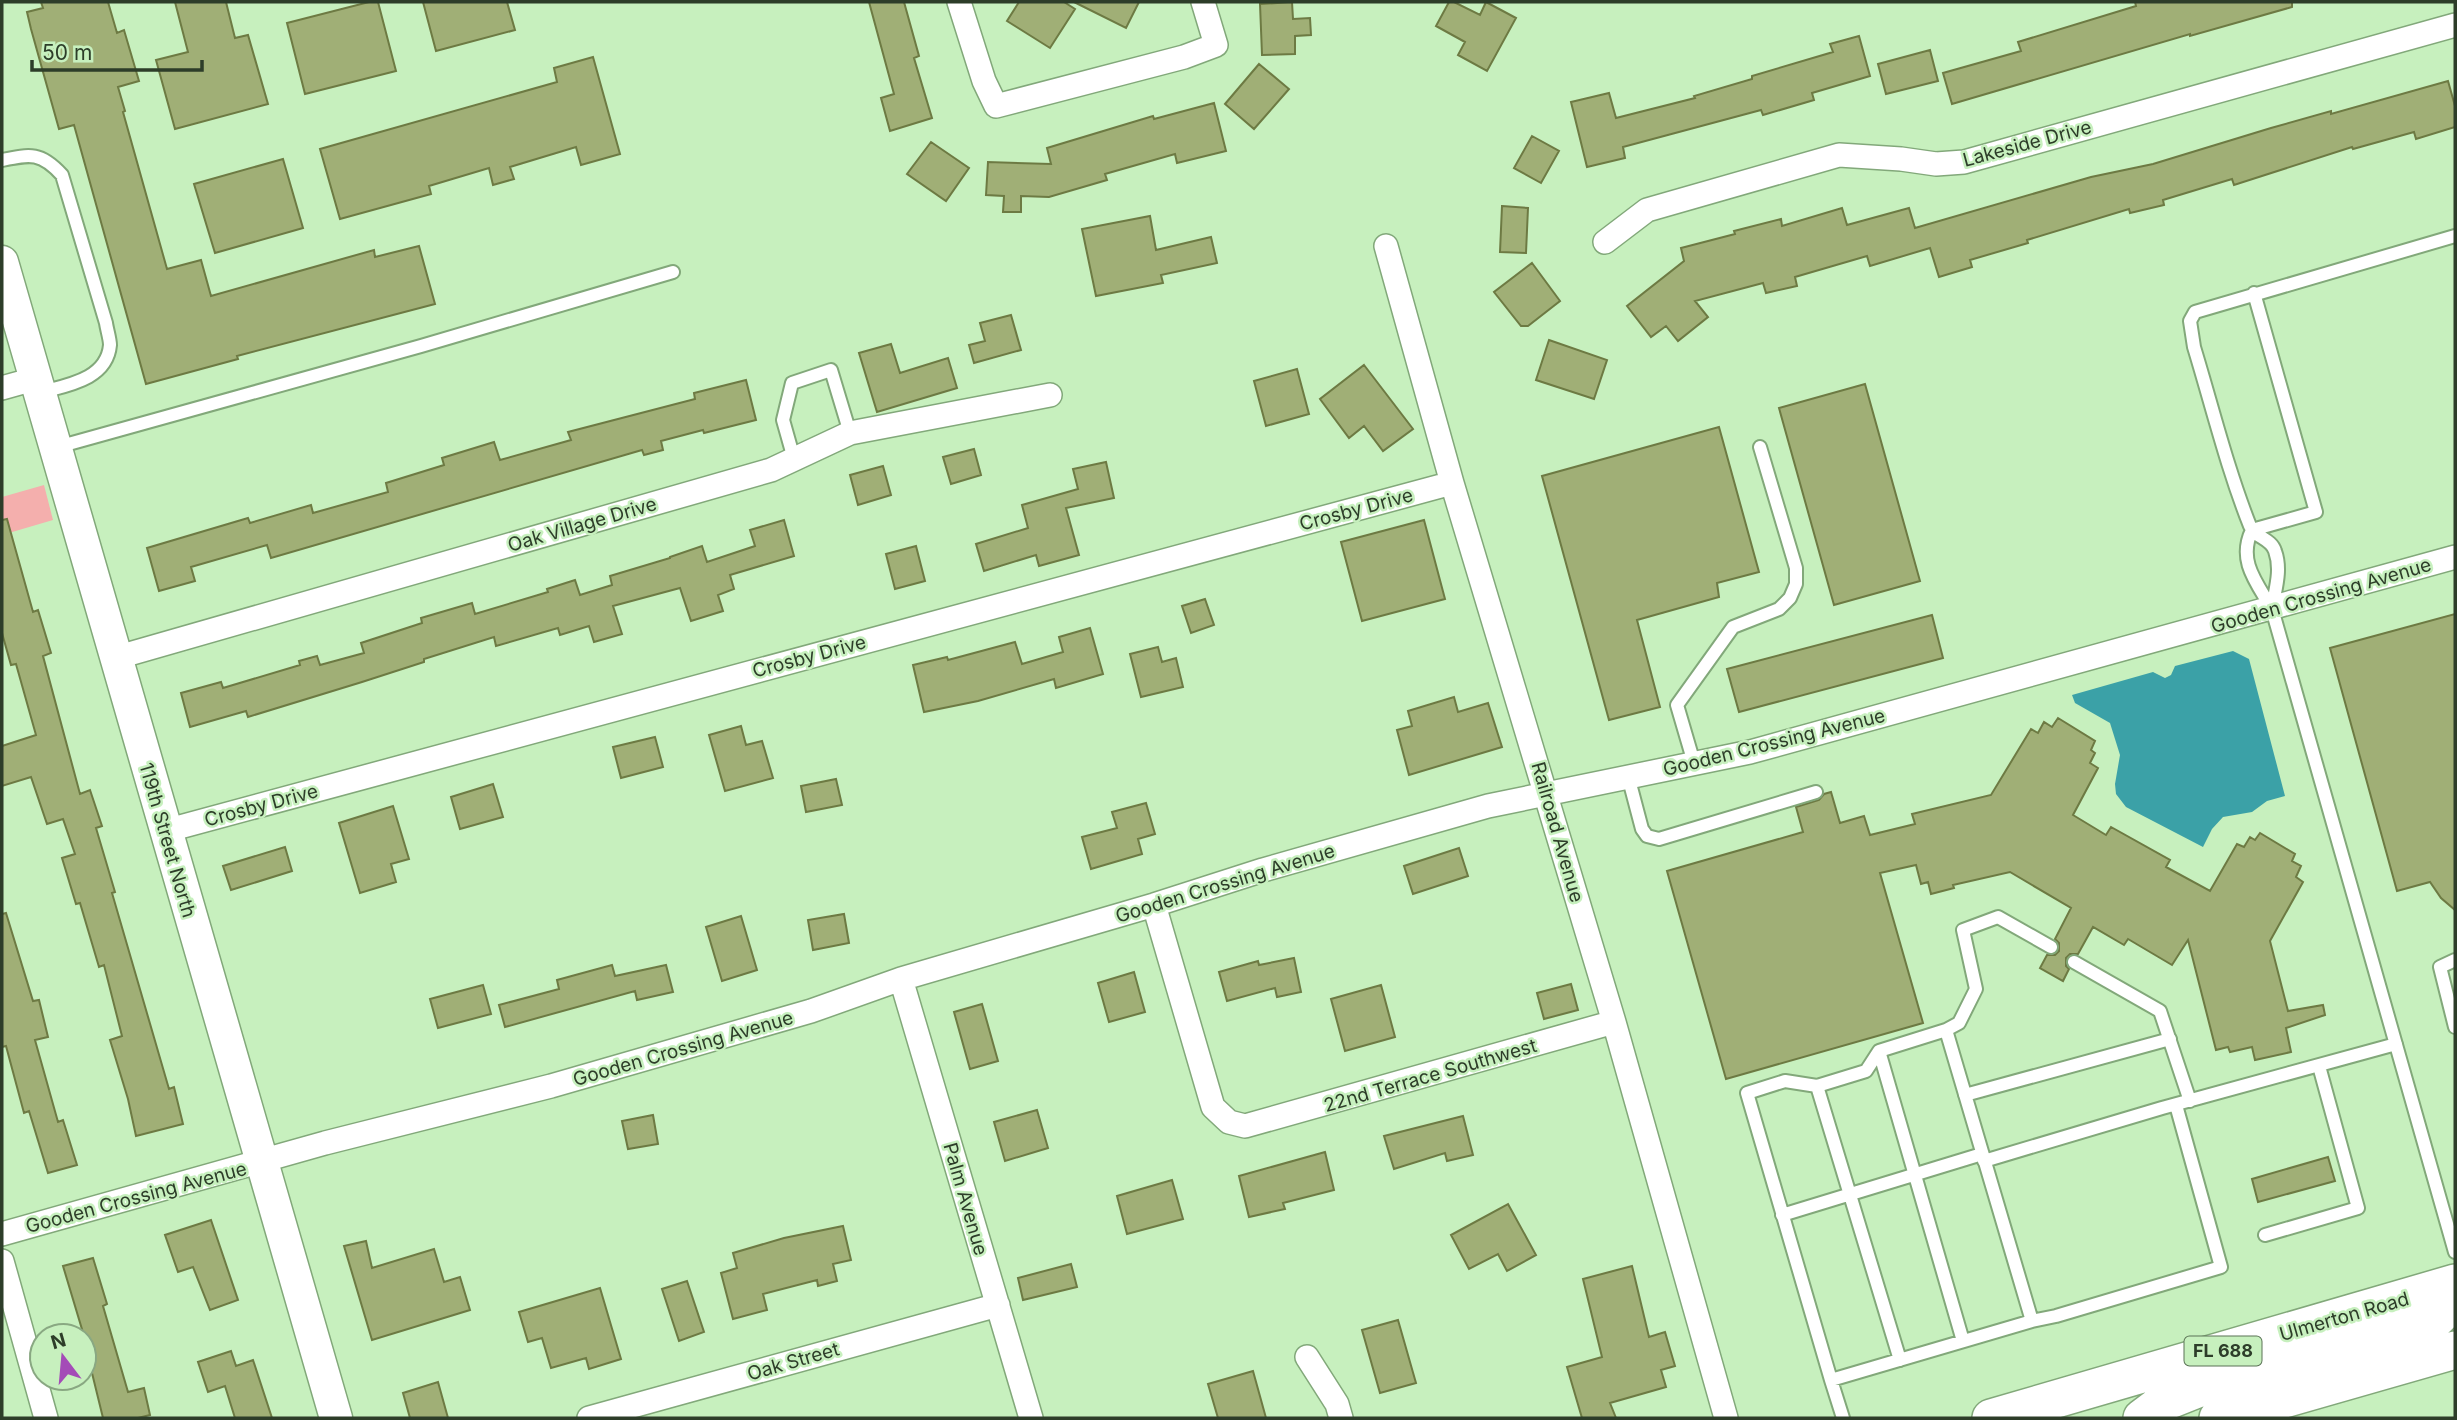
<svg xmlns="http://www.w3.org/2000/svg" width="2457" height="1420" viewBox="0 0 2457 1420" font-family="Inter,sans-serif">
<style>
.green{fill:#f4afad}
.water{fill:#3ba1a7}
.building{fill:#a0af76;stroke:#6d7a43;stroke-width:2}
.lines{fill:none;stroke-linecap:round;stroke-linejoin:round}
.lane-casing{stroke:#82a87a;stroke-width:16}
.street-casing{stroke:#82a87a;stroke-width:26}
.secondary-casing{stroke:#82a87a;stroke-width:35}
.primary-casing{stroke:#82a87a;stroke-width:40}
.lane{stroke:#fff;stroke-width:12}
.street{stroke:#fff;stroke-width:23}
.secondary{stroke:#fff;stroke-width:32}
.primary{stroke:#fff;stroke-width:37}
.labels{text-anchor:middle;stroke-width:5;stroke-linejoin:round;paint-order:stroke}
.shield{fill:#c7f0be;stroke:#5b7356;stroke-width:2}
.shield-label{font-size:18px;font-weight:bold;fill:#2d3d29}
.street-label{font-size:19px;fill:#2d3d29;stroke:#c7f0be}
</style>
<rect width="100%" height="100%" fill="#c7f0be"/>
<path class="green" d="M 44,485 L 53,520 L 2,535 L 2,497 Z"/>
<path class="water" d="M 2233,651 L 2249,659 L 2285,796 L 2267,801 L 2252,812 L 2223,817 L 2212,829 L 2203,847 L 2126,807 L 2116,794 L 2115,784 L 2120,755 L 2110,723 L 2075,703 L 2072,695 L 2153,672 L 2165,678 L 2171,675 L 2175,666 Z"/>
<path class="building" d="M 41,2 L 108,2 L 117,33 L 124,30 L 139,81 L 118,87 L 125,111 L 123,112 L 167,269 L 201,260 L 211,296 L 374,250 L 375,257 L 419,246 L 435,304 L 237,356 L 238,359 L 146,384 L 74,125 L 59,129 L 31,29 L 27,12 L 43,8 Z
M 175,2 L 226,2 L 235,38 L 248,35 L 268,104 L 175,129 L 156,60 L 188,52 Z
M 369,2 L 378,2 L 396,71 L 305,94 L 287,23 Z
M 423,2 L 507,2 L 515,30 L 436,51 Z
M 869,2 L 904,2 L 919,56 L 914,58 L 932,118 L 890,131 L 881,98 L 894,94 Z
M 1019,2 L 1064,2 L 1075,9 L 1050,48 L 1007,21 Z
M 1074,2 L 1139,2 L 1126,28 Z
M 1292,2 L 1293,19 L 1310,18 L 1311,35 L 1295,36 L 1295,54 L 1262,55 L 1260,4 Z
M 1449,2 L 1454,2 L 1480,15 L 1486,2 L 1516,18 L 1487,71 L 1458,55 L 1465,42 L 1436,26 Z
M 2135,2 L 2292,2 L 2292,7 L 2190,36 L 2190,34 L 1952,104 L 1943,73 L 2021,51 L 2018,42 L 2136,6 Z
M 1859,36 L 1870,76 L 1812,93 L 1814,100 L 1763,115 L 1761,110 L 1623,147 L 1625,158 L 1587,167 L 1571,102 L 1609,93 L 1616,118 L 1695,98 L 1694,96 L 1752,79 L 1752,76 L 1833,52 L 1830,44 Z
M 1930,50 L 1938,81 L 1886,94 L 1878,64 Z
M 593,57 L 620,154 L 581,165 L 576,147 L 510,167 L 514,179 L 493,185 L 489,168 L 429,186 L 431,194 L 340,219 L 320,149 L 557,82 L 554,68 Z
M 1259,64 L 1289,89 L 1254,129 L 1225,104 Z
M 2448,81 L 2455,106 L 2455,127 L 2416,139 L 2414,132 L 2353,149 L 2352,147 L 2234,185 L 2232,179 L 2163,200 L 2164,205 L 2130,213 L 2129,209 L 2027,240 L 2028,243 L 1970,260 L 1972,267 L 1939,277 L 1930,248 L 1870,266 L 1867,256 L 1795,277 L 1797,286 L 1766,293 L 1763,283 L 1695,301 L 1708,317 L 1678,341 L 1666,326 L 1651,337 L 1627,306 L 1684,261 L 1681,248 L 1735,234 L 1734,231 L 1781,219 L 1782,226 L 1842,208 L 1847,225 L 1909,208 L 1915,228 L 2091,177 L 2153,164 L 2271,128 L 2331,111 L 2331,114 Z
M 1214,103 L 1226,151 L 1177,163 L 1175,154 L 1105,174 L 1107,180 L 1049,197 L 1021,196 L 1021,212 L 1003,212 L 1004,196 L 986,195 L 988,162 L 1051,164 L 1047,148 L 1153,116 L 1154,119 Z
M 1532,136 L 1559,151 L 1541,183 L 1514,168 Z
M 931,142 L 969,168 L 946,201 L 907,174 Z
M 283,159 L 303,228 L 215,253 L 194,184 Z
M 1502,206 L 1528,208 L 1526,253 L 1500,252 Z
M 1150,216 L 1156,250 L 1211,237 L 1217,263 L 1161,275 L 1163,283 L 1096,296 L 1082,229 Z
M 1532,263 L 1560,301 L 1528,326 L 1521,326 L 1494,292 Z
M 1011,315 L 1021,350 L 974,363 L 969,345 L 985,341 L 980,323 Z
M 1549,340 L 1607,360 L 1594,399 L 1536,380 Z
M 891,344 L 900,373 L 948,358 L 957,388 L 877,412 L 859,353 Z
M 1364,365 L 1413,429 L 1383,451 L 1364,426 L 1349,438 L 1320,399 Z
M 1297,369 L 1309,414 L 1266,426 L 1254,381 Z
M 746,380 L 756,420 L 704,433 L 703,430 L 661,441 L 663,450 L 644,455 L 642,450 L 271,558 L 267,545 L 191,567 L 195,581 L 159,591 L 147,548 L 248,518 L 250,523 L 311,505 L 313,513 L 388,492 L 386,483 L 444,465 L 442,458 L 494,442 L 500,460 L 571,440 L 568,432 L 695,399 L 694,393 Z
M 1865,384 L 1920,581 L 1834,605 L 1779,408 Z
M 1719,427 L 1759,572 L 1717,583 L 1719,597 L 1637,620 L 1660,707 L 1609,720 L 1542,476 Z
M 974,449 L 981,475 L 951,484 L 943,457 Z
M 1106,462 L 1114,498 L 1066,508 L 1079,555 L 1039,566 L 1036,555 L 984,571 L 976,544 L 1028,528 L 1022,505 L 1078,489 L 1073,469 Z
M 883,466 L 891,495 L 858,505 L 850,475 Z
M 7,519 L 33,612 L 38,610 L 51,653 L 43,656 L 80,794 L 90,790 L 102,826 L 96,828 L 115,892 L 112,893 L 169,1089 L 174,1087 L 183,1124 L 136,1136 L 128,1099 L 110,1040 L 122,1036 L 104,965 L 99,967 L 80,903 L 76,904 L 62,858 L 75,854 L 63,819 L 47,824 L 31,777 L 2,786 L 2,746 L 36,735 L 16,664 L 11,665 L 2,633 L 2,520 Z
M 784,520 L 794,556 L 730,575 L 734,589 L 718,595 L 723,611 L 691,621 L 680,588 L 613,606 L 622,634 L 594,642 L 589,626 L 560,635 L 558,628 L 496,646 L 494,637 L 424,659 L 424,662 L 362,682 L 248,717 L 246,711 L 190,727 L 181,693 L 221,682 L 223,688 L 300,665 L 299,661 L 317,656 L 320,665 L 364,653 L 361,643 L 422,623 L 421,618 L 472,603 L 475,614 L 548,592 L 547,589 L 575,580 L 580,595 L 612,585 L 610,576 L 670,558 L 670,557 L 702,546 L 707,562 L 755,546 L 750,530 Z
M 1424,520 L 1445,599 L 1362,621 L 1341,542 Z
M 916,546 L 925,581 L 895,589 L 886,554 Z
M 1205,599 L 1214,625 L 1191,633 L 1182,606 Z
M 2455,614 L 2455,910 L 2441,898 L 2430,882 L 2397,891 L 2330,648 Z
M 1932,615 L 1943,658 L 1739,712 L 1727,669 Z
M 1090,628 L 1103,674 L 1056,688 L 1054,679 L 978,701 L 924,712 L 913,665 L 947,657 L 948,660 L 1015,642 L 1022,664 L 1063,652 L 1059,637 Z
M 1158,647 L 1162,662 L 1176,658 L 1183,687 L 1141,697 L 1130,654 Z
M 1454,697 L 1458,712 L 1488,703 L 1502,747 L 1409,775 L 1397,730 L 1412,726 L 1408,711 Z
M 2058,718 L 2095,741 L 2091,750 L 2095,753 L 2090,763 L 2098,768 L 2073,815 L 2106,835 L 2111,827 L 2170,860 L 2166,867 L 2210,891 L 2237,844 L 2244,847 L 2250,837 L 2255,840 L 2260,833 L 2295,854 L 2292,861 L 2301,866 L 2296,877 L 2303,882 L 2270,941 L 2288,1011 L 2323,1005 L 2325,1015 L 2286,1028 L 2291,1052 L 2255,1060 L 2252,1047 L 2230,1052 L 2228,1047 L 2216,1050 L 2188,940 L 2172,965 L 2128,939 L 2124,945 L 2093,927 L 2078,954 L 2070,954 L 2066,958 L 2066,966 L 2069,969 L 2063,981 L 2040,968 L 2047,955 L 2055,955 L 2059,951 L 2059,943 L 2055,939 L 2071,908 L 2010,872 L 1953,885 L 1954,888 L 1931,894 L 1928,882 L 1921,884 L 1916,865 L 1880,873 L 1923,1023 L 1726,1079 L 1667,871 L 1803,832 L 1796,807 L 1819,800 L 1824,794 L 1831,792 L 1840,823 L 1864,816 L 1870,835 L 1915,824 L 1912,814 L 1991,795 L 2031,729 L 2038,733 L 2044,722 L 2052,727 Z
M 741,726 L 746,745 L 762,741 L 773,778 L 725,791 L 709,735 Z
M 655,737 L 663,767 L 621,778 L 613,747 Z
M 836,779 L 842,805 L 806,812 L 801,786 Z
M 493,784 L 503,817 L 460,829 L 451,797 Z
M 1146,803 L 1155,834 L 1138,839 L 1142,854 L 1091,869 L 1082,837 L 1117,828 L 1112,812 Z
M 393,806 L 409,859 L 391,864 L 396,882 L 360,893 L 339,823 Z
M 285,847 L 292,871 L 231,890 L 223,866 Z
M 1459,848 L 1468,876 L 1413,894 L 1404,866 Z
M 6,913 L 33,1001 L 39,1000 L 48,1037 L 35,1040 L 58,1122 L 63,1120 L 77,1165 L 48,1173 L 29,1111 L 24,1113 L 6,1046 L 2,1047 L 2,914 Z
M 844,914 L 849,943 L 813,950 L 808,920 Z
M 741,916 L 757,970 L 722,981 L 706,927 Z
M 1294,958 L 1301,992 L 1277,997 L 1275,988 L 1227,1001 L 1219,972 L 1258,961 L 1259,965 Z
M 612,965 L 615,976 L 666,965 L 673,992 L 637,1000 L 635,991 L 505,1027 L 499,1005 L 559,989 L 557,980 Z
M 1134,972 L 1145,1012 L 1109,1022 L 1098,983 Z
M 1571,984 L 1578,1010 L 1544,1019 L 1537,993 Z
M 483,985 L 491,1014 L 438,1028 L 430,999 Z
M 1381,985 L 1395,1037 L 1345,1051 L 1331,999 Z
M 982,1004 L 998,1061 L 970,1069 L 954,1012 Z
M 1037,1110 L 1048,1148 L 1005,1161 L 994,1122 Z
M 653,1115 L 658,1144 L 628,1149 L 622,1121 Z
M 1463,1116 L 1473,1155 L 1447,1161 L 1445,1153 L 1394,1169 L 1384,1136 Z
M 1325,1152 L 1334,1190 L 1283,1203 L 1285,1209 L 1249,1217 L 1239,1176 Z
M 2328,1157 L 2335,1181 L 2258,1202 L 2252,1179 Z
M 1172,1180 L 1183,1219 L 1127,1234 L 1117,1196 Z
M 1508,1204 L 1536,1255 L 1507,1271 L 1498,1254 L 1469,1269 L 1451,1235 Z
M 211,1220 L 238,1300 L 210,1310 L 193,1267 L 178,1272 L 165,1235 Z
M 843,1226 L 851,1260 L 833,1264 L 837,1281 L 818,1286 L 817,1280 L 763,1294 L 767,1310 L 733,1319 L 721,1273 L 737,1268 L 733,1253 L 784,1238 Z
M 366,1241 L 372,1268 L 434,1249 L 444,1282 L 460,1277 L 470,1310 L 372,1340 L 344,1246 Z
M 93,1258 L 107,1304 L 103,1306 L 128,1392 L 144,1388 L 150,1415 L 138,1418 L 103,1418 L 92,1373 L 88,1374 L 84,1357 L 84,1336 L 63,1266 Z
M 1071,1264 L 1077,1287 L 1023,1300 L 1018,1278 Z
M 1632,1266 L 1649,1337 L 1665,1332 L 1675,1366 L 1661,1370 L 1666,1387 L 1610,1403 L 1616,1418 L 1582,1418 L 1567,1367 L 1602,1357 L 1583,1279 Z
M 687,1281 L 704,1332 L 679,1341 L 662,1289 Z
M 600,1288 L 621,1359 L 589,1369 L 586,1358 L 551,1368 L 542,1338 L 528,1342 L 519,1312 Z
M 1398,1320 L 1416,1383 L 1380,1393 L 1362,1330 Z
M 231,1351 L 236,1366 L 253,1360 L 272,1418 L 235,1418 L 225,1386 L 208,1392 L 198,1362 Z
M 1253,1371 L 1266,1418 L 1218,1418 L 1208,1384 Z
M 438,1382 L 448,1418 L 410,1418 L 403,1393 Z"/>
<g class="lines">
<g class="lane-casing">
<path id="lane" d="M 2,160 C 31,154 41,152 62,175 L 106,323 C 107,330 110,339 110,345 C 107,379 68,385 42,392
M 2254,293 L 2316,512 L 2252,530 C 2237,561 2257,583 2272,609 L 2455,1252
M 54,448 L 421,346 L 673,272
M 794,459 L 783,420 L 792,383 L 831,370 L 850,433
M 2272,609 C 2275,590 2282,570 2275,551 C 2271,538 2255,538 2250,526 C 2227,468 2212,406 2194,347 L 2190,321 L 2195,312 L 2455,236
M 1694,763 L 1677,705 L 1733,627 L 1779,609 L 1790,598 L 1796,584 L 1796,568 L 1760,447
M 1628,776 L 1642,829 L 1647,836 L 1659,839 L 1816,792
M 2455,960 L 2440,967 L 2455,1027
M 2074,962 L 2160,1011 L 2190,1101
M 1946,1030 L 1959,1023 L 1976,989 L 1963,930 L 1998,917 L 2051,947
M 1879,1051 L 1963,1341
M 1817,1086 L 1900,1360
M 1965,1095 L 2170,1039
M 1984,1161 L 2162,1108 L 2396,1044
M 1782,1215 L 1982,1154
M 2265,1235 L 2358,1208 L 2319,1066
M 2032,1321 L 2056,1316 L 2221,1267 L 2176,1105
M 1831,1380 L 2032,1321 L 1946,1030 L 1879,1051 L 1866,1071 L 1817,1086 L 1785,1081 L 1747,1093 L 1831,1380 L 1843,1418"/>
</g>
<g class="street-casing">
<path id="street" d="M 959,2 L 984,81 L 996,106 L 1184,57 L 1216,45 L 1203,2
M 1605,242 L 1647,210 L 1839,155 L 1901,159 L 1936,164 L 1964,162 L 2455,25
M 1386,246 L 1452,483 L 1614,1022 L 1726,1418
M 2,388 L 34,379
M 115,658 L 771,470 L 850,433 L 1050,395
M 165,831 L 1452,483
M 1154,905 L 1213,1107 L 1229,1122 L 1245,1126 L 1614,1022
M 901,979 L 1031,1418
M 2,1234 L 325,1143 L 551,1086 L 811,1011 L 901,979 L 1154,905 L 1263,870 L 1488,806 L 1750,752 L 2455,557
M 2,1261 L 46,1418
M 1307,1357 L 1337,1404 L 1341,1418
M 589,1418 L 998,1305"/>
</g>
<g class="secondary-casing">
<path id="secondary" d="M 2,262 L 336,1418"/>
</g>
<g class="primary-casing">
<path id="primary" d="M 1991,1418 L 2455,1283
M 2142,1418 L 2162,1403 L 2207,1385 L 2385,1337 L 2436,1319 L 2448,1307 L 2455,1295
M 2218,1418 L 2455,1350"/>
</g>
<use href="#lane" class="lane"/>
<use href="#street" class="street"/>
<use href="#secondary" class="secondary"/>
<use href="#primary" class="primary"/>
</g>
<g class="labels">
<rect class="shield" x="2184.5" y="1336.5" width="77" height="29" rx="5"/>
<g class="shield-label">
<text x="2223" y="1357">FL 688</text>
</g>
<g class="street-label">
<text transform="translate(2027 143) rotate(-15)" y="7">Lakeside Drive</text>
<text transform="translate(1356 509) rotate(-15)" y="7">Crosby Drive</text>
<text transform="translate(582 524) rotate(-16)" y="7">Oak Village Drive</text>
<text transform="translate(2321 595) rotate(-16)" y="7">Gooden Crossing Avenue</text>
<text transform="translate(809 656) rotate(-15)" y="7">Crosby Drive</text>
<text transform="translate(1774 742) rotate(-14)" y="7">Gooden Crossing Avenue</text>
<text transform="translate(261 805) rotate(-15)" y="7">Crosby Drive</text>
<text transform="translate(1558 832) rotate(74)" y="7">Railroad Avenue</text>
<text transform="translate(168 840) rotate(74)" y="7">119th Street North</text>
<text transform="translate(1225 883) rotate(-17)" y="7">Gooden Crossing Avenue</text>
<text transform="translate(683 1048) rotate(-16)" y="7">Gooden Crossing Avenue</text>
<text transform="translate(1430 1075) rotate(-16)" y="7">22nd Terrace Southwest</text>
<text transform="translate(136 1197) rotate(-15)" y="7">Gooden Crossing Avenue</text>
<text transform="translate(966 1199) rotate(74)" y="7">Palm Avenue</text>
<text transform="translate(2344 1316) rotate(-16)" y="7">Ulmerton Road</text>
<text transform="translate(793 1361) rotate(-16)" y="7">Oak Street</text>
</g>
</g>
<rect width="2457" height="1420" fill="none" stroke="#2d3d29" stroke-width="7"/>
<g transform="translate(63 1357) rotate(344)"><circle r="33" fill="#c7f0be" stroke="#89a882" stroke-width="2"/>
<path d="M0-5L12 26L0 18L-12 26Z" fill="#a44bb7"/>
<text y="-10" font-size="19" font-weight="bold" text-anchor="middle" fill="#2d3d29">N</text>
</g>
<path d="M32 60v10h170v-10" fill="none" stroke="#2d3d29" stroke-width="3.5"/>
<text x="42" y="60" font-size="21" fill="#2d3d29" stroke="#c7f0be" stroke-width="5" paint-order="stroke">50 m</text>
</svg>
